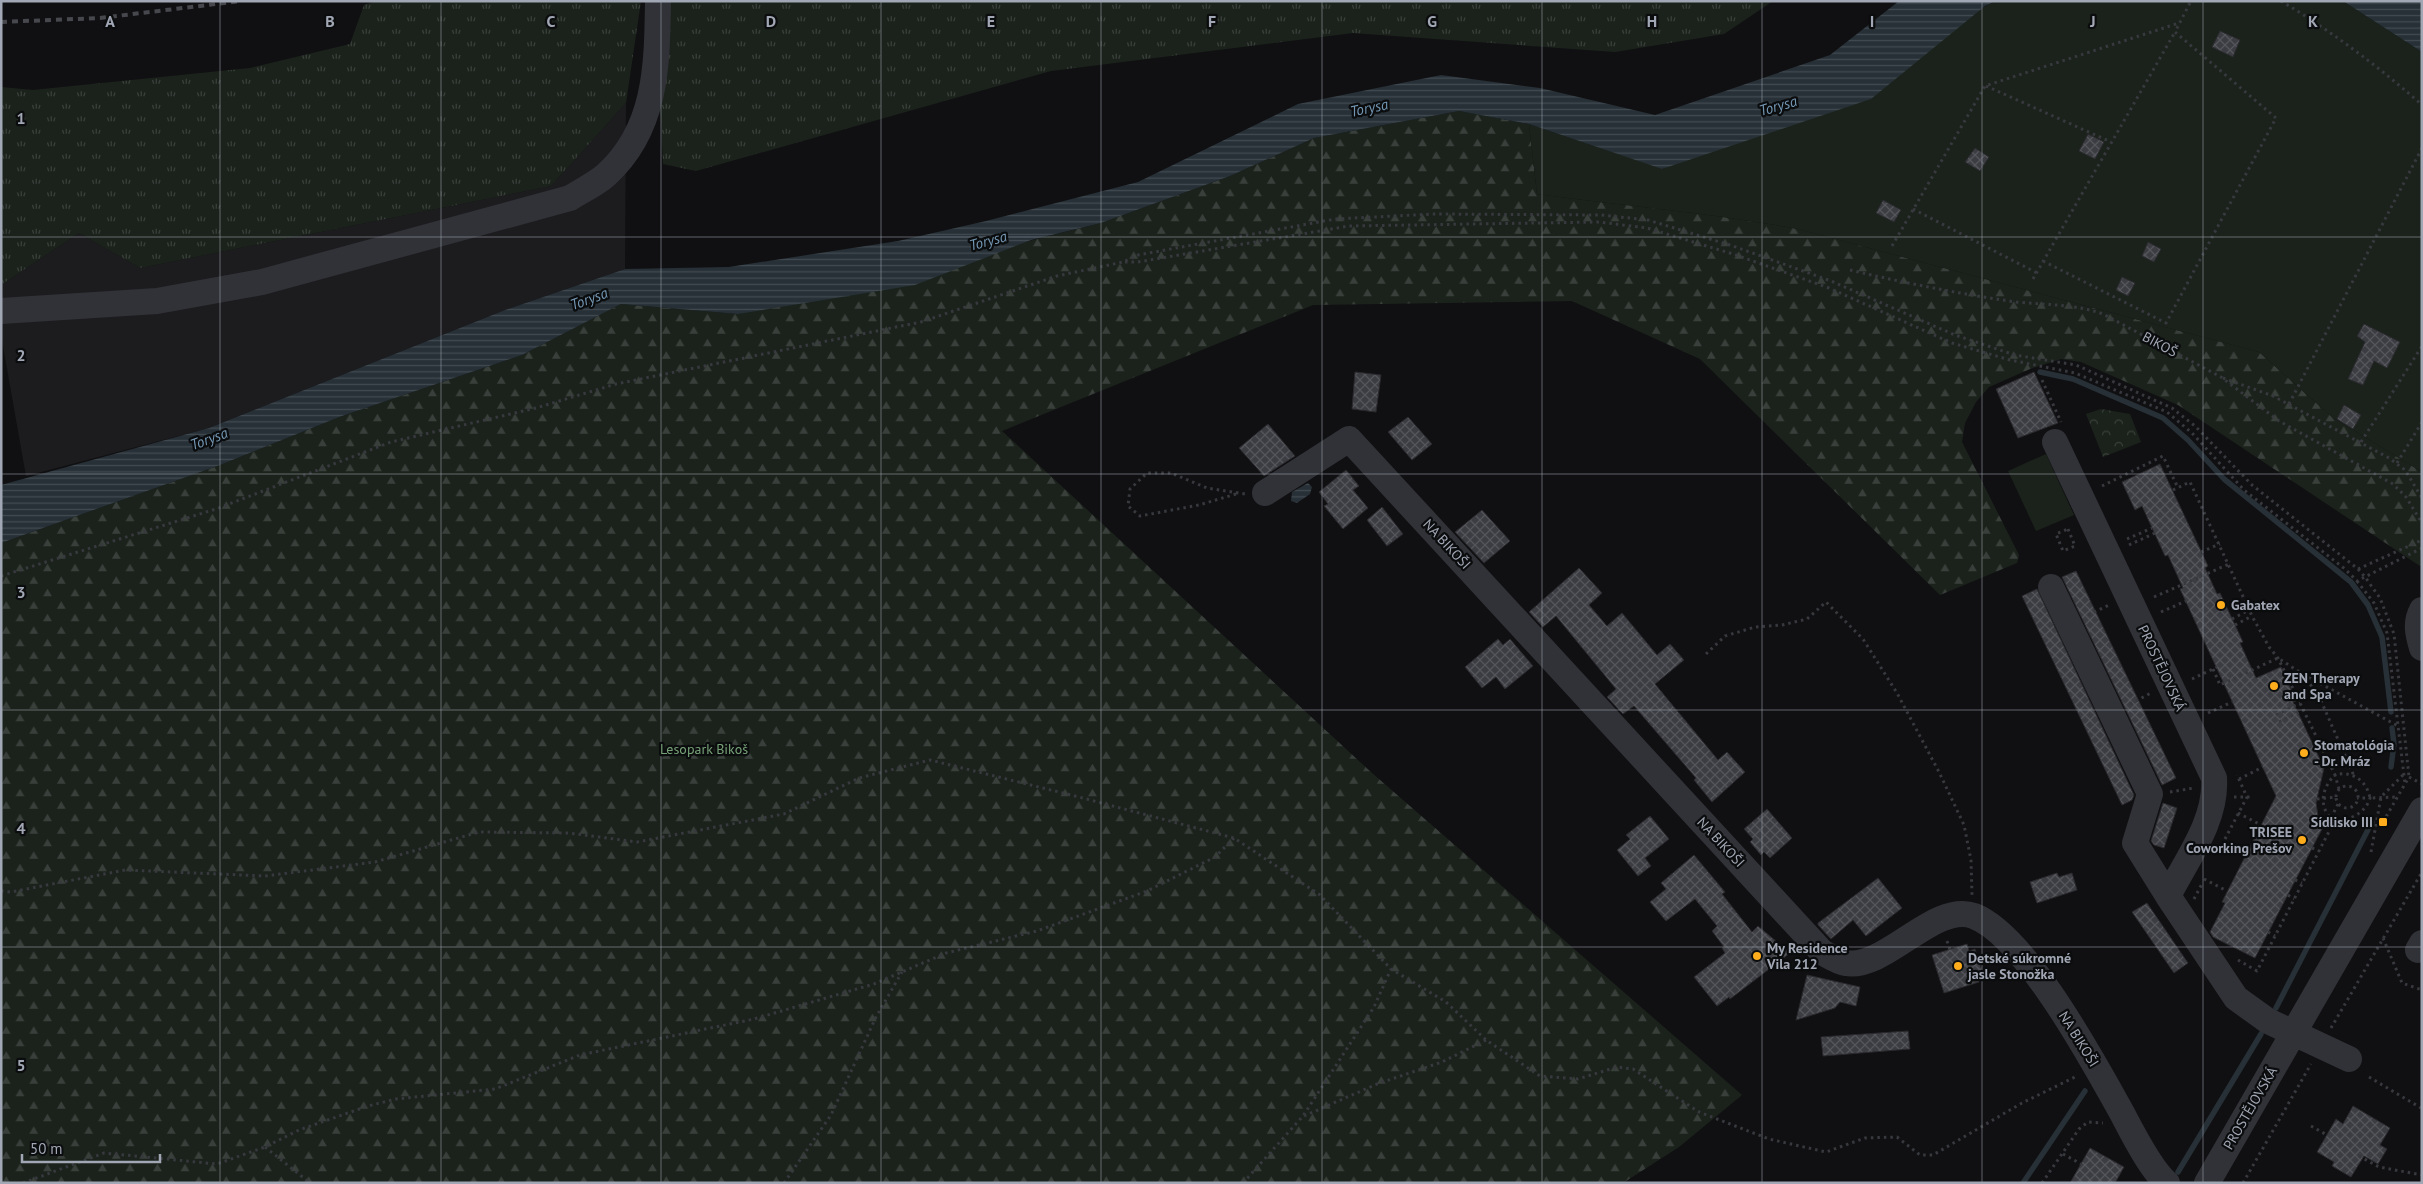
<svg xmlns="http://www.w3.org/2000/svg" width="2423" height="1184" viewBox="0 0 2423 1184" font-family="'PT Sans',sans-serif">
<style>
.built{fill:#1c1c1f}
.grass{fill:url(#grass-tufts)}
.forest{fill:url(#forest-firs)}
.park{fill:url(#park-crowns)}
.garden{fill:#1b221b}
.water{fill:url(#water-rules)}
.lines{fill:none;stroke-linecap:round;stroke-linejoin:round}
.stream{stroke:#263036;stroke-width:5.5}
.building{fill:url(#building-cross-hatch);stroke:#2a2a2e}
.path{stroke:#37393e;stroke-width:3;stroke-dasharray:2.5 4;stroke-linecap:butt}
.minor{stroke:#313237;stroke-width:26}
.rail{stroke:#46484e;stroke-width:4;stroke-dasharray:6 5;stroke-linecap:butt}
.grid{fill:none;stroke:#a1a7b4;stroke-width:1;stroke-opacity:0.55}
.poi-dot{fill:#ffad1c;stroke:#0b0c0d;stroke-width:2}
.labels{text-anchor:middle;stroke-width:4.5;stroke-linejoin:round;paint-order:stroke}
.street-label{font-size:14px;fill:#a1a7b4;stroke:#0b0c0d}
.poi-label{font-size:14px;font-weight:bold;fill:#a1a7b4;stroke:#0b0c0d;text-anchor:start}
.park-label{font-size:14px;fill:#76a177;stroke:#0b0c0d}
.water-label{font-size:15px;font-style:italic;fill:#7497b3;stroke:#0b0c0d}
.grid-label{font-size:16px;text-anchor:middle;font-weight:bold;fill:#a1a7b4;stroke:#0b0c0d;stroke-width:4.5;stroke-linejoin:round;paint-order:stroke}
</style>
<defs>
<pattern id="grass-tufts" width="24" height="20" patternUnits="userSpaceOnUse" patternTransform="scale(1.25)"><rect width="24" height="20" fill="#1b221b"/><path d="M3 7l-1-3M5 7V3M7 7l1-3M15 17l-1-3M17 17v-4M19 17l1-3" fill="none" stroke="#393f3a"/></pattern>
<pattern id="forest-firs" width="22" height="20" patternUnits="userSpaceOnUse" patternTransform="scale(1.25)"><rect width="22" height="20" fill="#1b221b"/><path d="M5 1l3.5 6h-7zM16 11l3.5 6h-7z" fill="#393f3a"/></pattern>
<pattern id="park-crowns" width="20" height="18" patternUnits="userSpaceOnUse" patternTransform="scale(1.25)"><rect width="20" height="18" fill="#1b221b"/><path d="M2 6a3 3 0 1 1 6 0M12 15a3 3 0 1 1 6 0" fill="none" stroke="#393f3a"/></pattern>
<pattern id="water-rules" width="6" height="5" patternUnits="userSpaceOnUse" patternTransform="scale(1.25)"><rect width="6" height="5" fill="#263036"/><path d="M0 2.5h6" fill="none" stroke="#424b51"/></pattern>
<pattern id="building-cross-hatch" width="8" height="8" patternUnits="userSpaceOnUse" patternTransform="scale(1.25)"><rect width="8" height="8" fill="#3c3d42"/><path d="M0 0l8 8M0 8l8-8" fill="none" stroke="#55565b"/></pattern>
</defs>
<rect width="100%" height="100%" fill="#101012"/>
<path class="built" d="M 626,103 L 625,269 L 505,310 L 209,428 L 26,476 L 1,335 L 1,285 L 79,233 L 140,268 L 551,186 Z"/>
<path class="grass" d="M 376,1 L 641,1 L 626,103 L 551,186 L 140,268 L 79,233 L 1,285 L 1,87 L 33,90 L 250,68 L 350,44 L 364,5 Z
M 667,1 L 1773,1 L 1724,34 L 1615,52 L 1353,33 L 1051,71 L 696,171 L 663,164 L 658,60 Z"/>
<path class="forest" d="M 1459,111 L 1529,124 L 1537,194 C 1624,206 1712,213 1798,229 L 2259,352 L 2332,417 L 2422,472 L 2422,565 L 2420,566 L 2178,405 L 2081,362 L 2061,359 L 2030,369 L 1989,387 L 1976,402 L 1965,423 L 1962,442 L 2019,555 L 2017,563 L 1940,595 L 1700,359 L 1572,301 L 1313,305 L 1002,431 L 1372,773 L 1742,1095 L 1679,1147 L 1623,1183 L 1,1183 L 1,543 L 220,465 L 342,416 L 522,355 L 621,304 L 738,314 L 1101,223 L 1230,176 L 1314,138 Z"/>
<path class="park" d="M 2101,409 L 2130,414 L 2141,442 L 2103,457 L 2086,414 Z"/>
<path class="garden" d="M 1996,1 L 2343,1 L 2422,52 L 2422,472 L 2332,417 L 2259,352 L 1798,229 C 1712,213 1624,206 1537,194 L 1529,124 L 1663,169 Z
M 2046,454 L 2074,515 L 2036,531 L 2008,471 Z"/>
<path class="water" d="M 1899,1 L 1996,1 L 1985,6 L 1871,99 L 1662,169 L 1529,124 L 1459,111 L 1314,138 L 1230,176 L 1101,223 L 1031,240 L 915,285 L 738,314 L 621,304 L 522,355 L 342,416 L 220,465 L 1,543 L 1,485 L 209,428 L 505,310 L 625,269 L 729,267 L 898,241 L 986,221 L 1138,182 L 1298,104 L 1441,75 L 1540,88 L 1655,115 L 1830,55 Z
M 2343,1 L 2422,1 L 2422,52 Z
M 1308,483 L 1312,487 L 1310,494 L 1297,503 L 1291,501 L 1292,492 Z"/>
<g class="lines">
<path class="stream" d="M 2040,372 L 2073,379 L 2163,418 L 2188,440 L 2224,479 L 2351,582 L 2368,605 L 2382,637 L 2391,712
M 2391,767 L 2394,744 L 2392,728
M 2276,1008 L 2372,822
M 2178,1172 L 2261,1034
M 2023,1183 L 2085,1091"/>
</g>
<path class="building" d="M 2220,31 L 2240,40 L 2233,57 L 2212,47 Z
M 2088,134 L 2104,142 L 2095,159 L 2079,151 Z
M 1975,148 L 1989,157 L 1980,171 L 1965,162 Z
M 1883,200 L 1901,210 L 1894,222 L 1876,213 Z
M 2148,242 L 2161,249 L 2154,262 L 2142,256 Z
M 2122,277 L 2135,283 L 2128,296 L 2116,290 Z
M 2364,324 L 2400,342 L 2387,368 L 2374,361 L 2363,385 L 2348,379 L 2365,342 L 2357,336 Z
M 1355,372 L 1381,375 L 1376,412 L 1352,409 Z
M 2034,372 L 2058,423 L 2018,438 L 1996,389 Z
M 2344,405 L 2361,415 L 2353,429 L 2337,419 Z
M 1408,417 L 1432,444 L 1412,460 L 1388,432 Z
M 1268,424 L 1295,456 L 1264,476 L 1239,448 Z
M 2160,464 L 2208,566 L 2205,568 L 2217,594 L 2220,593 L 2243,642 L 2240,643 L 2256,678 L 2281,667 L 2296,701 L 2293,702 L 2324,768 L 2316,803 L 2318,816 L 2323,827 L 2255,958 L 2213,937 L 2210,932 L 2225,903 L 2222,902 L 2276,796 L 2180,589 L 2183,588 L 2168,555 L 2165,556 L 2142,506 L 2135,510 L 2122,482 Z
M 1346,470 L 1359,486 L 1353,490 L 1368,508 L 1343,529 L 1324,506 L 1328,504 L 1319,492 Z
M 1382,507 L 1403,534 L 1387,546 L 1367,520 Z
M 1482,510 L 1510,541 L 1484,563 L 1455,532 Z
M 1579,568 L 1602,593 L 1589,605 L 1607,626 L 1622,613 L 1657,655 L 1670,644 L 1684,660 L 1655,684 L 1718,760 L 1727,752 L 1745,772 L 1712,802 L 1694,780 L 1696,778 L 1634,706 L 1623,714 L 1607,697 L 1616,689 L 1556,616 L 1543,627 L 1529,612 Z
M 2076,571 L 2176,778 L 2162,785 L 2062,577 Z
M 2037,589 L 2134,795 L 2132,800 L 2122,805 L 2022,596 Z
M 1498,639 L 1503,645 L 1510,639 L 1533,666 L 1505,689 L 1496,677 L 1482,688 L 1465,667 Z
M 2163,803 L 2177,808 L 2164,848 L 2154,845 L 2151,841 Z
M 1767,809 L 1792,838 L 1770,858 L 1764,852 L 1761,855 L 1750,842 L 1753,839 L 1744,829 Z
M 1650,816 L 1669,839 L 1645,858 L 1651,866 L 1638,876 L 1617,850 L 1630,839 L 1626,835 Z
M 1694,855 L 1725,892 L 1722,894 L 1752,932 L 1758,926 L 1790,953 L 1730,999 L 1729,997 L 1717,1006 L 1694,977 L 1725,953 L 1722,948 L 1724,947 L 1712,931 L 1717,926 L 1695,899 L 1666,921 L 1650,902 L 1666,889 L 1661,883 Z
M 2057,873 L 2059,877 L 2072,873 L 2077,890 L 2037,903 L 2030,882 Z
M 1878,878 L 1902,908 L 1866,936 L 1853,920 L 1831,939 L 1818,925 L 1818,923 Z
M 2147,903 L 2188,963 L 2174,973 L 2132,912 Z
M 1967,944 L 1969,951 L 1975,949 L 1984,977 L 1978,979 L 1979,982 L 1944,993 L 1932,955 Z
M 1807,975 L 1860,987 L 1856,1006 L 1840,1002 L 1835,1008 L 1796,1020 Z
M 1908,1031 L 1910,1049 L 1823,1056 L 1821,1037 Z
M 2353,1106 L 2390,1128 L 2380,1145 L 2387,1149 L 2378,1164 L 2364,1156 L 2351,1177 L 2332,1166 L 2334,1162 L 2317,1152 L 2336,1119 L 2343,1124 Z
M 2090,1148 L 2124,1167 L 2115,1183 L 2070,1183 Z"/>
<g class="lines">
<path class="path" d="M 2281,1 C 2331,31 2378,66 2422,105
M 1986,86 L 2111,142
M 1913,209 L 2037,273
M 1892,246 L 1985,86 L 2179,23
M 2043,261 L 2166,323 L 2276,118 L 2175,32 L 2191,1
M 1125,262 L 1138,262 L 1349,226 L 1599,222 L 1647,228 L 1733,254 L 1829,288 L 1952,343 L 2010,360 L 2075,373 L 2167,412 L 2192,433 L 2244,490 L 2345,569 L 2357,581 L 2422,548
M 1850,270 C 1905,283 1960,294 2016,302 C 2046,305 2075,304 2103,314 L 2221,377 L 2279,421 L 2393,484 L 2406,497 L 2422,523
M 2033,279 L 2175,32
M 2223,378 L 2273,396 L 2389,458 L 2405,470 L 2422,498
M 2042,380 L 2061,422
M 2289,404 L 2422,148
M 2361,442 L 2422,346
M 2397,463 L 2422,422
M 2102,486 L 2163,456 L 2178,488
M 2173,490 L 2190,482 L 2252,616 L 2269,647 L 2278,658 L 2335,775 C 2352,770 2367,781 2370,798 L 2397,797
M 1236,494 L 1199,505 L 1140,516 L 1128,506 L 1130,489 L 1147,473 L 1171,473 L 1207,488 L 1245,494
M 2068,529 L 2075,546 L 2063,551 L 2056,534 Z
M 2127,539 L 2152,528
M 2129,545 L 2155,533
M 2201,552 L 2220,544
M 2358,569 L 2422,540
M 1,576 L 216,509 L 391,442 L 536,408 L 616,384 L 921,322 L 1057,276 L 1123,262 L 1138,255 L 1335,219 L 1434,214 L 1601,215 L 1648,220 L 1733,246 L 1831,281 L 1955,335 L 2015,355 L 2076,365 L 2172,408 L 2195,426 L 2252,485 L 2358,569 L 2365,577 L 2380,598 L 2394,634 L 2409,777
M 2357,581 L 2374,603 L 2387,633 L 2405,784
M 2154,597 L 2229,564
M 2161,612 L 2186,601
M 2088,615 L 2109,605
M 2232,619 L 2249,610
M 2235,625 L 2252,616
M 1706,654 L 1725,636 L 1755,627 L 1782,625 L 1807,619 L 1826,602 L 1863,639 L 1897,693 L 1939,772 L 1964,825 L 1971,860 L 1972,895
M 2213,669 L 2220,685 L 2278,658 L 2301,673 L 2318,694 L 2354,776
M 2303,674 L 2398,726
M 2192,679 L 2217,667
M 2130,704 L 2151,693
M 2208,713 L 2232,702
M 2276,715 L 2300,703
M 2279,722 L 2303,710
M 2313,745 L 2319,742
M 2239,779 L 2263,767
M2336 797a11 11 0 1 1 22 0a11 11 0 1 1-22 0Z
M 2339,789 L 2335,775 C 2322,787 2318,807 2332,819 C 2347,823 2366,813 2370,798 L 2357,798
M 2170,792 L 2194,788
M 2234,797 L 2251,797
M 2317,799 L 2336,797
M 2238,813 L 2261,825
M 2331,818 L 2338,804
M 2383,822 L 2409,777 L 2422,784
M 2225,839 L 2247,797 L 2237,775
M 2312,848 L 2319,851
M 2371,852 L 2381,797 L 2404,774
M 2204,879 L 2227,891
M 2295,880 L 2302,883
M 1,891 L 11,892 L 125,870 L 265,876 L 375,862 L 479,832 L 569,833 L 637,842 L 784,814 L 859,778 L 930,760 L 1075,796 L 1234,838 L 1320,895 L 1391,969 L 1446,1002 L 1486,1040 L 1540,1076 L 1578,1079 L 1617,1067 L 1633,1069 L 1699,1112 L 1769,1139 L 1826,1152 L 1865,1138 L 1897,1137 L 1920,1155 L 1933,1155 L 2022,1103 L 2077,1076
M 2288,895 L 2294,899
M 2194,899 L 2203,882
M 2268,932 L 2275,936
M 2383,938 L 2402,983 L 2422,990
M 1947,941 L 1950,950
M 2238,960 L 2257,971 L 2335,820
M 2331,1028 L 2422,872
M 2369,1077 L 2421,1108
M 1304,1116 L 1377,1084 L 1442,1062 L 1486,1040
M 2311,1126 L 2327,1135
M 265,1147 L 310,1183
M 2063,1154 L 2081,1164
M 2359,1156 L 2379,1167 L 2422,1175
M 23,1183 L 104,1153 L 217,1164 L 265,1147 L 299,1130 L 368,1106 L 396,1099 L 495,1089 L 580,1055 L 754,1019 L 874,984 L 946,953 L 1037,931 L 1147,891 L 1215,857 L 1234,838
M 784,1183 L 831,1115 L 876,1017 L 902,972
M 1243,1183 L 1303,1116 L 1374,1007 L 1391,969
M 2042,1183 L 2079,1129 L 2088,1122 L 2103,1123
M 2243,1183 L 2311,1064"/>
<path class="minor" d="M 1,311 L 157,301 L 262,282 L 570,198 C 581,191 596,184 606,175 C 657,129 657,65 658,1
M 2055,442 L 2214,778 C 2217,820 2187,859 2168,896 L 2236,998 L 2268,1021 L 2349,1059
M 1265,493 L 1349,439 L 1822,952 C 1829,956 1838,962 1846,963 C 1885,970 1935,901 1974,916 C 2026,936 2094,1063 2122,1113 C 2132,1132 2151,1170 2167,1183
M 2051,587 L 2150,794 L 2135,843 L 2168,896
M 2422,610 C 2415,623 2418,634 2422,648
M 2418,950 L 2422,943
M 2207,1183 L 2422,810"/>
<path class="rail" d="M 1,22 L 100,18 L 241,1"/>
</g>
<path class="grid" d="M 220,1 L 220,1183M 441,1 L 441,1183M 661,1 L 661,1183M 881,1 L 881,1183M 1101,1 L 1101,1183M 1322,1 L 1322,1183M 1542,1 L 1542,1183M 1762,1 L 1762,1183M 1982,1 L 1982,1183M 2203,1 L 2203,1183M 1,237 L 2422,237M 1,474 L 2422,474M 1,710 L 2422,710M 1,947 L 2422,947"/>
<g class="poi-dot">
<circle cx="2221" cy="605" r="5"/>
<circle cx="2274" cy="686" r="5"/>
<circle cx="2304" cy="753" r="5"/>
<rect x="2378" y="817" width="10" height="10" rx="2.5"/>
<circle cx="2302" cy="840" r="5"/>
<circle cx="1757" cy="956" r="5"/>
<circle cx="1958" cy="966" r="5"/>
</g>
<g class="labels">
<g class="street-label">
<text transform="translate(2160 344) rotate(28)" y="5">BIKOŠ</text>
<text transform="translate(1447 544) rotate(47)" y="5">NA BIKOŠI</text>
<text transform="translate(2162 668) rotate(65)" y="5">PROSTĚJOVSKÁ</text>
<text transform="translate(1721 842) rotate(47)" y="5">NA BIKOŠI</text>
<text transform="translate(2079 1039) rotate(58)" y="5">NA BIKOŠI</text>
<text transform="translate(2250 1108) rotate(-60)" y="5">PROSTĚJOVSKÁ</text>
</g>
<g class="poi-label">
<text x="2231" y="610">Gabatex</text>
<text x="2284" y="683">ZEN Therapy<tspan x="2284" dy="16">and Spa</tspan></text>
<text x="2314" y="750">Stomatológia<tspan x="2314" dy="16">- Dr. Mráz</tspan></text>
<text x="2373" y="827" text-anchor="end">Sídlisko III</text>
<text x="2292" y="837" text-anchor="end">TRISEE<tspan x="2292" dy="16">Coworking Prešov</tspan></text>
<text x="1767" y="953">My Residence<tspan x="1767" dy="16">Vila 212</tspan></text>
<text x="1968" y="963">Detské súkromné<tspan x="1968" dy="16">jasle Stonožka</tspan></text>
</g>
<g class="park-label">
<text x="704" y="754">Lesopark Bikoš</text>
</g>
<g class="water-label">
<text transform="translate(1778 106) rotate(-16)" y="5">Torysa</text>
<text transform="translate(1369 108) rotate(-12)" y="5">Torysa</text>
<text transform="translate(988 241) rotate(-15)" y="5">Torysa</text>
<text transform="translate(589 299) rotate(-20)" y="5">Torysa</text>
<text transform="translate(209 439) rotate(-20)" y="5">Torysa</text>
</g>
</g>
<g class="grid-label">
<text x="110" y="27">A</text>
<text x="330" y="27">B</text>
<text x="551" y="27">C</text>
<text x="771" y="27">D</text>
<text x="991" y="27">E</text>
<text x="1212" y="27">F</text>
<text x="1432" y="27">G</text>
<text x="1652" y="27">H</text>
<text x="1872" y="27">I</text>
<text x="2093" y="27">J</text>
<text x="2313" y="27">K</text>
<text x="21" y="124">1</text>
<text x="21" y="361">2</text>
<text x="21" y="598">3</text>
<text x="21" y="834">4</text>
<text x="21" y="1071">5</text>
</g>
<rect width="2423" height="1184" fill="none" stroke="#a1a7b4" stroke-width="5"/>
<path d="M22 1154v8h138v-8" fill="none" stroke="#a1a7b4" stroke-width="2.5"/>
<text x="30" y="1154" font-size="15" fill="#a1a7b4" stroke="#0b0c0d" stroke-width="4" paint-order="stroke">50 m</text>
</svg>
